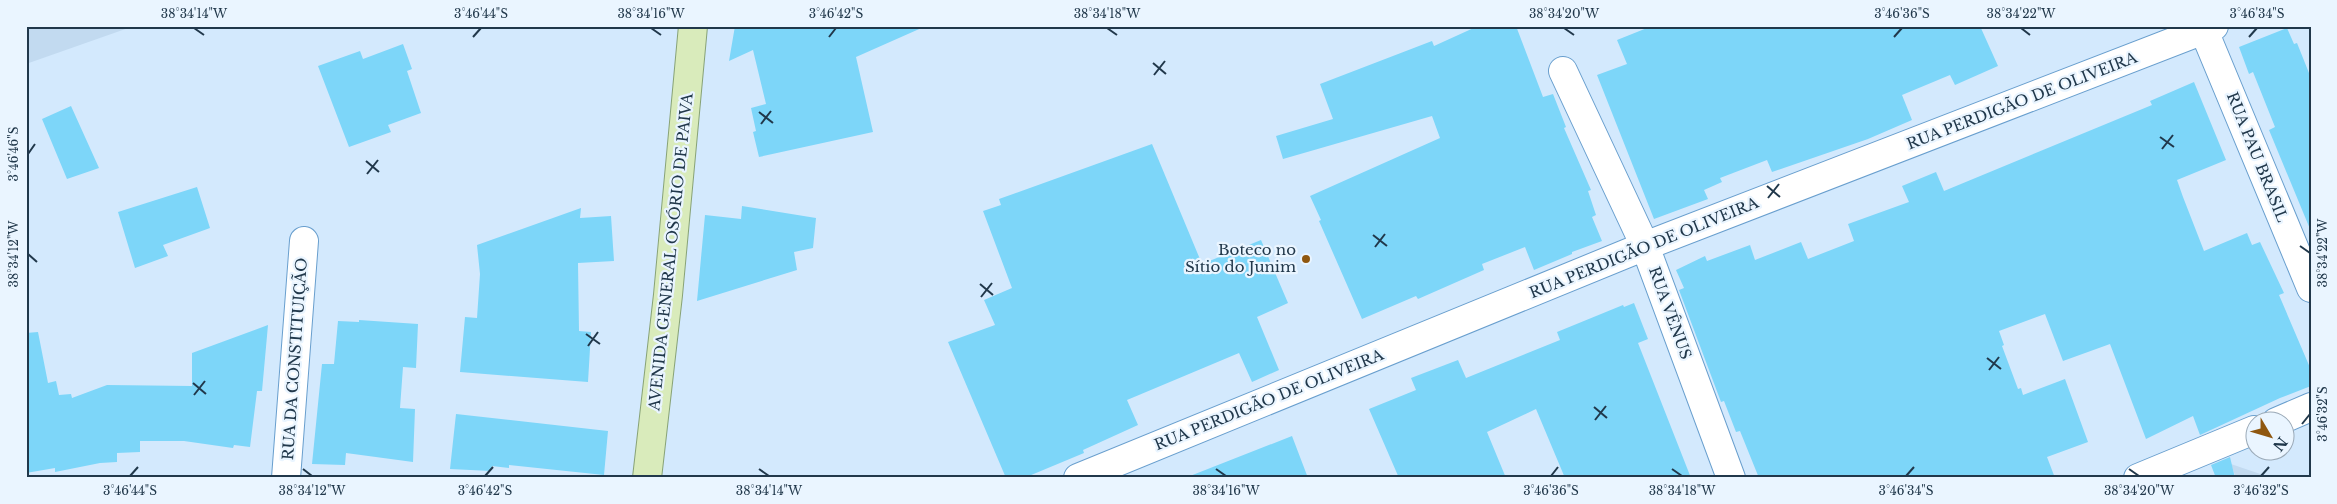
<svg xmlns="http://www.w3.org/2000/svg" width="2337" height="504" viewBox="0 0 2337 504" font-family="'Libre Baskerville',serif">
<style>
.built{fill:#c2daf0}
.building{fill:#7dd6f9}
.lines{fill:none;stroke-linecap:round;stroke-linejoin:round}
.street-casing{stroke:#699fce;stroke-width:30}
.primary-casing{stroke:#88a377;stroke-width:30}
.street{stroke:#fff;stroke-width:28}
.primary{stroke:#d9ebbb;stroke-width:28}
.ticks{fill:none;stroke:#21384b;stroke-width:2}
.poi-dot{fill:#8f570f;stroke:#eaf5ff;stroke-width:2}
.labels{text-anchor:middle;stroke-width:4.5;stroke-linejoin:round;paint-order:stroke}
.street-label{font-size:15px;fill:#21384b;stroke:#eaf5ff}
.poi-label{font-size:15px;fill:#21384b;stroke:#eaf5ff;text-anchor:end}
.neatline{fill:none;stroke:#21384b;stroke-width:2}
.ticks-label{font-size:12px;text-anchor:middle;fill:#21384b}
</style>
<rect width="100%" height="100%" fill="#d3e9fd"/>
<path class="built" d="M 26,26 L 134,26 L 26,64 Z
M 2231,464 L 2272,478 L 2236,478 Z"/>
<path class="building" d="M 735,26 L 926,26 L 856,57 L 873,132 L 759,157 L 753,132 L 756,131 L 751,108 L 766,104 L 753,50 L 729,61 Z
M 1478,26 L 1516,26 L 1543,97 L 1553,94 L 1566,127 L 1564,128 L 1591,190 L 1588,191 L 1596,215 L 1592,217 L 1602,241 L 1572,252 L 1572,254 L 1534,270 L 1525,247 L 1482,264 L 1484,270 L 1418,299 L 1416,296 L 1362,319 L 1319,221 L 1321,220 L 1310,196 L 1440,138 L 1432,116 L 1283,159 L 1276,136 L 1333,119 L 1320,84 L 1432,41 L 1434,46 Z
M 1652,26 L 1980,26 L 1998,66 L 1955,85 L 1950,75 L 1902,95 L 1912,120 L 1868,139 L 1772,172 L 1767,160 L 1720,178 L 1722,182 L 1704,190 L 1708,199 L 1654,219 L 1597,75 L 1627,64 L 1617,40 Z
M 2287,28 L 2294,44 L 2297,43 L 2311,78 L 2310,229 L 2269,130 L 2275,127 L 2253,72 L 2249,74 L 2239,47 Z
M 403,44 L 412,69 L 407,71 L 421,113 L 388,125 L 391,132 L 349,147 L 318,66 L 360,51 L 363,59 Z
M 2194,82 L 2226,160 L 2177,180 L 2183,197 L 2204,251 L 2247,233 L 2252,245 L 2260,242 L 2284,293 L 2279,295 L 2311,370 L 2311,386 L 2280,398 L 2200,435 L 2193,416 L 2146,439 L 2110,344 L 2063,361 L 2045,314 L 1999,331 L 2004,345 L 2002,346 L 2018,389 L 2021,388 L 2023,395 L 2065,379 L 2088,442 L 2047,457 L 2055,478 L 1759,478 L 1740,431 L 1736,432 L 1724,401 L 1721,402 L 1679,290 L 1684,288 L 1676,270 L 1705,256 L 1707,261 L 1750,245 L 1755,260 L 1801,242 L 1808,259 L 1854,241 L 1848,224 L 1909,202 L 1902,186 L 1936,172 L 1944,191 L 2152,105 L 2150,101 Z
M 71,106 L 99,168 L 67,179 L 42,119 Z
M 1152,144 L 1202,264 L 1261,240 L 1288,303 L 1257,317 L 1279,370 L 1252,382 L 1239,353 L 1127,400 L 1138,425 L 1083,450 L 1084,453 L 1024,478 L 1006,478 L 948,342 L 995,325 L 984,300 L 1012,288 L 983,211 L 1001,205 L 999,199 Z
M 197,187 L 210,228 L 163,245 L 168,256 L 135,268 L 118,212 Z
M 742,206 L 816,218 L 813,248 L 794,252 L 797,270 L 697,301 L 705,215 L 741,219 Z
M 581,208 L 580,218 L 611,216 L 614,261 L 578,263 L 579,331 L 591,332 L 588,382 L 460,372 L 465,317 L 477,318 L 480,274 L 477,245 Z
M 1634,303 L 1648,339 L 1638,343 L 1691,478 L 1565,478 L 1536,409 L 1487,432 L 1506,478 L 1399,478 L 1369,409 L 1416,390 L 1411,378 L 1458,360 L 1466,378 L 1560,340 L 1557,332 L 1623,305 L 1624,307 Z
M 359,320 L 418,324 L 416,368 L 403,367 L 400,408 L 415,409 L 413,462 L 346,453 L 345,465 L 312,464 L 322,364 L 334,364 L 338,321 L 359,322 Z
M 268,325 L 262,391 L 257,391 L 250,447 L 234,445 L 233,448 L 184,441 L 140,441 L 140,452 L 117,453 L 117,462 L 100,463 L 55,472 L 55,468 L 26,473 L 26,333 L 38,332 L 48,383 L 56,381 L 59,395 L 71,394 L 72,398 L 107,385 L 192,386 L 192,353 Z
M 456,414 L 608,431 L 604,475 L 509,465 L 509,468 L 492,466 L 491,471 L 450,469 Z
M 1292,436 L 1308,478 L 1190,478 L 1190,476 Z
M 2230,457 L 2235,478 L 2216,478 L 2211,465 Z"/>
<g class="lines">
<g class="street-casing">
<path id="street" d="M 2202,26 L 2311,288
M 1563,71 L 1645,246 L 1731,478
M 2276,422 L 2311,407
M 286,478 L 304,241
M 1078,478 L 1645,246 L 2214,26
M 2138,478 L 2254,430"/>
</g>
<g class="primary-casing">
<path id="primary" d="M 647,478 L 668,295 L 693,26"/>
</g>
<use href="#street" class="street"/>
<use href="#primary" class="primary"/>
</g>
<path class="ticks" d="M 194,28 L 204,35M 651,28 L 661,35M 1107,28 L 1117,35M 1564,28 L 1574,35M 2021,28 L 2030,35M 473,37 L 481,28M 829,37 L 836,28M 1894,37 L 1902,28M 2249,37 L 2257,28M 1153,63 L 1166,74M 1154,75 L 1165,61M 759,112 L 773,123M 761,124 L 771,111M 2160,137 L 2174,147M 2162,149 L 2173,135M 28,154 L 35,144M 366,161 L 379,172M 367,174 L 378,160M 1767,186 L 1780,197M 1768,198 L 1779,184M 1373,235 L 1387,246M 2300,246 L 2310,253M 1375,247 L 1385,234M 28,254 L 37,262M 980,284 L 993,295M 981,297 L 992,283M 586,334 L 600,344M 588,346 L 598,332M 1987,358 L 2001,369M 1989,370 L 1999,357M 193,383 L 206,394M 194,395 L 205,381M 1594,407 L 1607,418M 1595,420 L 1606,406M 2302,424 L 2310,414M 303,469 L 312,476M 759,469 L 769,476M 1216,469 L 1226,476M 1672,469 L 1682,476M 2129,469 L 2139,476M 130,476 L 138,467M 485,476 L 493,467M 1551,476 L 1558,467M 1906,476 L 1914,467M 2261,476 L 2269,467"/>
<circle class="poi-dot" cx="1306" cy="259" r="5"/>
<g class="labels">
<g class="street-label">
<text transform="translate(2022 101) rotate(-21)" y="5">RUA PERDIGÃO DE OLIVEIRA</text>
<text transform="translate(2257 157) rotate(68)" y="5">RUA PAU BRASIL</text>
<text transform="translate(1644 248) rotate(-22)" y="5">RUA PERDIGÃO DE OLIVEIRA</text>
<text transform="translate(671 252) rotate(-84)" y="5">AVENIDA GENERAL OSÓRIO DE PAIVA</text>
<text transform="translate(1670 313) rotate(70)" y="5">RUA VÊNUS</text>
<text transform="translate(295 359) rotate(-86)" y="5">RUA DA CONSTITUIÇÃO</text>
<text transform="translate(1269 400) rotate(-22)" y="5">RUA PERDIGÃO DE OLIVEIRA</text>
</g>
<g class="poi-label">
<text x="1296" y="255">Boteco no<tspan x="1296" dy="17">Sítio do Junim</tspan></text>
</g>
</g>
<rect width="2337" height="504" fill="none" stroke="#eaf5ff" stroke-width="55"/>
<g transform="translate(2270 436) rotate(128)"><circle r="24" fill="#eaf5ff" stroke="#9aa9b7"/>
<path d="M0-4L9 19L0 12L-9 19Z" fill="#8f570f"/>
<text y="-8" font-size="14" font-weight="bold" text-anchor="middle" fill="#21384b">N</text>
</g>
<rect x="28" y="28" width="2282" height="448" class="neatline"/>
<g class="ticks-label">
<text x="194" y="18">38°34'14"W</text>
<text x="481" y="18">3°46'44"S</text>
<text x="651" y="18">38°34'16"W</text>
<text x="836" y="18">3°46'42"S</text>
<text x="1107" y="18">38°34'18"W</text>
<text x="1564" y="18">38°34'20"W</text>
<text x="1902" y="18">3°46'36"S</text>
<text x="2021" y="18">38°34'22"W</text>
<text x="2257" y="18">3°46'34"S</text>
<text transform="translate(14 154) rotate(-90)" y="4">3°46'46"S</text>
<text transform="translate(2323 253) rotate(-90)" y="4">38°34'22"W</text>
<text transform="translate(14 254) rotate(-90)" y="4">38°34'12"W</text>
<text transform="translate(2323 414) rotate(-90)" y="4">3°46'32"S</text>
<text x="130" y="495">3°46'44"S</text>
<text x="312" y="495">38°34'12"W</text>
<text x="485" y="495">3°46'42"S</text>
<text x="769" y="495">38°34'14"W</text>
<text x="1226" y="495">38°34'16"W</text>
<text x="1551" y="495">3°46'36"S</text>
<text x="1682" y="495">38°34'18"W</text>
<text x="1906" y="495">3°46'34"S</text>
<text x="2139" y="495">38°34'20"W</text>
<text x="2261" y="495">3°46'32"S</text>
</g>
</svg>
